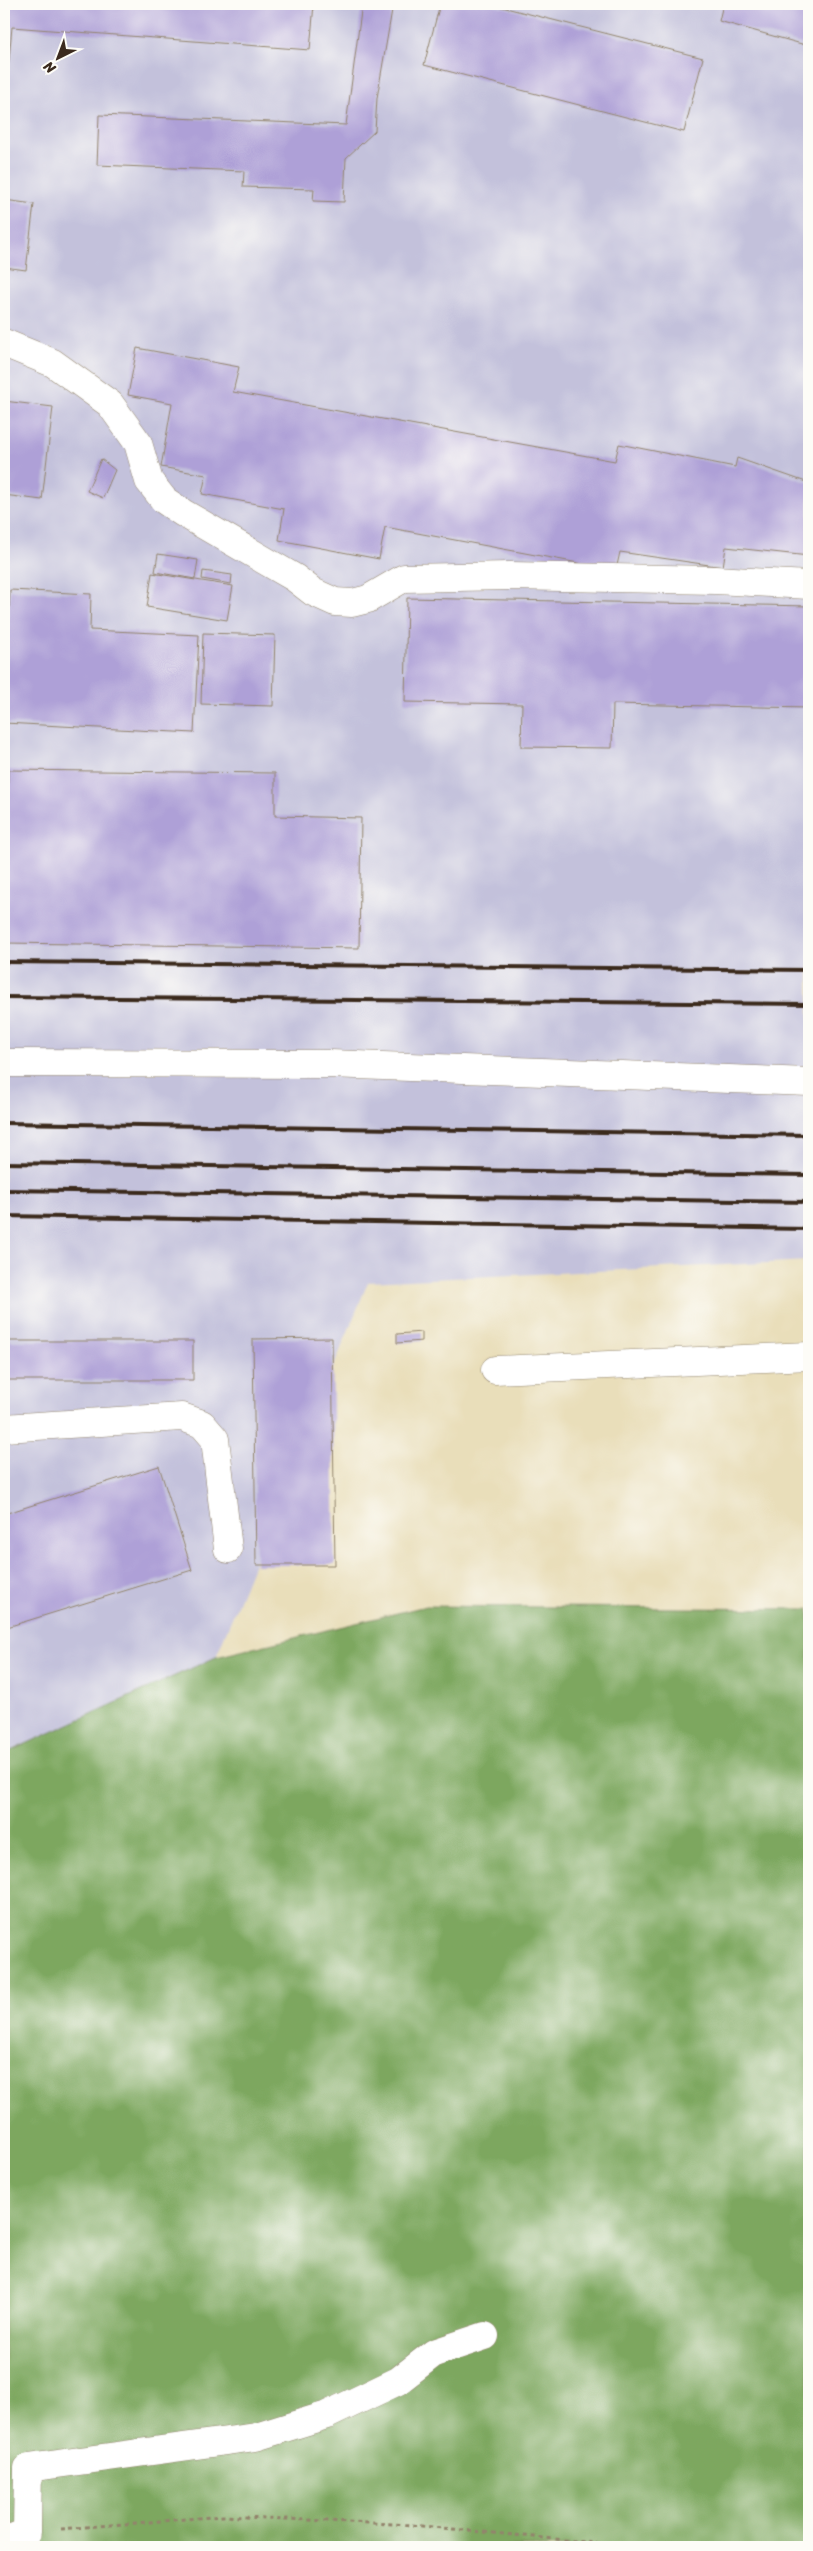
<svg xmlns="http://www.w3.org/2000/svg" width="813" height="2551" viewBox="0 0 813 2551" font-family="Sriracha,sans-serif">
<style>
.industrial{fill:#c3c1db}
.forest{fill:#7da75f;stroke:#5c683e}
.building{fill:#aea0d7}
.lines{fill:none;stroke-linecap:round;stroke-linejoin:round}
.minor-casing{stroke:#92846c;stroke-width:29}
.path{stroke:#92846c;stroke-width:3;stroke-dasharray:4 4;stroke-linecap:butt}
.minor{stroke:#fff;stroke-width:28}
.rail{stroke:#3b2a1e;stroke-width:4}
</style>
<rect width="100%" height="100%" fill="#fdfcf7"/>
<filter id="ink" filterUnits="userSpaceOnUse"><feTurbulence type="fractalNoise" baseFrequency=".02" numOctaves="2"/><feDisplacementMap in="SourceGraphic" scale="10" xChannelSelector="R" yChannelSelector="G"/><feConvolveMatrix kernelMatrix="1 2 1 2 8 2 1 2 1" color-interpolation-filters="sRGB"/></filter>
<filter id="wash" filterUnits="userSpaceOnUse"><feTurbulence type="fractalNoise" baseFrequency=".0096" numOctaves="4" result="noise"/><feDisplacementMap in="SourceGraphic" scale="20" xChannelSelector="R" yChannelSelector="G"/><feGaussianBlur stdDeviation="1.12" result="paint"/><feColorMatrix in="noise" values="0 0 0 0 0 0 0 0 0 0 0 0 0 0 0 0 0 1.4 0 .05"/><feComposite in="paint" operator="in"/></filter>
<g filter="url(#wash)">
<rect width="100%" height="100%" fill="#e9deba"/>
<path class="industrial" d="M 4,4 L 809,4 L 809,1261 L 368,1282 L 216,1657 L 4,1754 Z"/>
<path class="forest" d="M 426,1606 L 809,1609 L 809,2547 L 4,2547 L 4,1754 L 216,1657 Z"/>
<g id="blocks">
<path class="building" d="M 4,4 L 314,4 L 310,50 L 12,27 L 4,113 Z
M 362,4 L 393,4 L 377,98 L 375,131 L 346,158 L 344,202 L 313,201 L 314,189 L 243,187 L 244,171 L 97,165 L 99,115 L 346,125 Z
M 440,4 L 490,4 L 703,58 L 684,132 L 424,65 Z
M 723,4 L 809,4 L 809,46 L 719,21 Z
M 4,200 L 34,204 L 26,270 L 4,267 Z
M 137,348 L 239,367 L 233,392 L 615,461 L 619,444 L 735,467 L 737,458 L 809,483 L 809,556 L 726,547 L 723,567 L 620,552 L 616,570 L 385,527 L 379,559 L 279,540 L 284,509 L 202,494 L 206,475 L 161,467 L 172,403 L 128,395 Z
M 4,401 L 53,407 L 42,500 L 4,495 Z
M 101,459 L 115,470 L 103,498 L 87,491 Z
M 158,554 L 198,560 L 195,579 L 155,572 Z
M 203,571 L 232,575 L 231,584 L 202,579 Z
M 152,573 L 233,586 L 227,620 L 147,607 Z
M 10,590 L 91,594 L 90,630 L 199,635 L 194,733 L 4,723 Z
M 407,598 L 809,606 L 809,708 L 613,704 L 612,748 L 521,747 L 522,704 L 405,702 Z
M 203,633 L 275,635 L 273,706 L 201,704 Z
M 8,770 L 275,773 L 275,816 L 361,818 L 359,948 L 6,943 Z
M 422,1332 L 422,1341 L 397,1343 L 397,1334 Z
M 332,1338 L 335,1565 L 256,1565 L 253,1339 Z
M 4,1341 L 193,1341 L 193,1380 L 4,1380 Z
M 159,1466 L 192,1570 L 4,1628 L 4,1514 Z"/>
</g>
</g>
<g filter="url(#ink)">
<use href="#blocks" fill-opacity="0" stroke="#92846c" stroke-width="1"/>
<g class="lines">
<g class="minor-casing">
<path id="minor" d="M 4,343 L 53,363 L 110,404 L 138,443 L 149,481 L 164,500 L 183,513 L 295,578 L 313,592 L 335,602 L 352,603 L 368,599 L 404,578 L 510,576 L 715,580 L 809,585
M 4,1063 L 330,1064 L 809,1082
M 495,1370 L 809,1356
M 4,1428 L 182,1417 L 202,1424 L 215,1439 L 228,1549
M 4,2541 L 27,2532 L 28,2468 L 256,2437 L 327,2415 L 398,2381 L 434,2353 L 485,2336"/>
</g>
<path class="path" d="M 61,2529 L 223,2516 L 412,2525 L 636,2547"/>
<use href="#minor" class="minor"/>
<path class="rail" d="M 4,962 L 809,970
M 4,997 L 809,1004
M 4,1123 L 809,1135
M 4,1163 L 809,1175
M 4,1190 L 809,1202
M 4,1216 L 809,1229"/>
</g>
</g>
<rect width="813" height="2551" fill="none" stroke="#fdfcf7" stroke-width="20"/>
<g transform="translate(58 58) rotate(222)" stroke="#fdfcf7" stroke-width="4" paint-order="stroke">
<path d="M0-4L9 19L0 12L-9 19Z" fill="#3b2a1e"/>
<text y="-8" font-size="14" font-weight="bold" text-anchor="middle" fill="#3b2a1e">N</text>
</g>
</svg>
